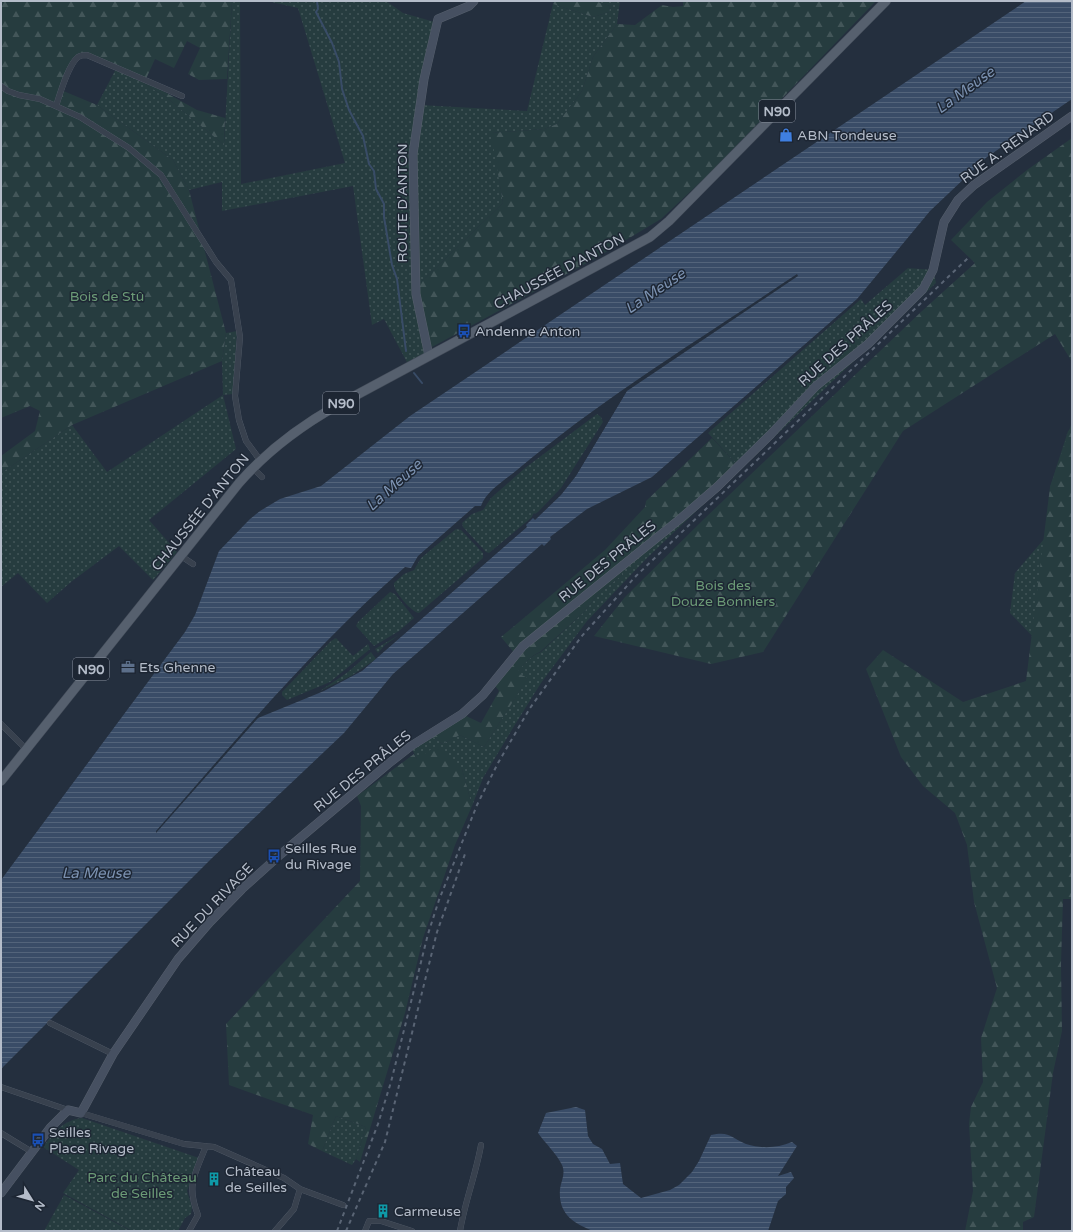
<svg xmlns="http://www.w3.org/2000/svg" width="1073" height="1232" viewBox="0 0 1073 1232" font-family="'Varela Round',sans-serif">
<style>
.grass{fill:url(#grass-dots)}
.forest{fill:url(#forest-firs)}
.water{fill:url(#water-rules);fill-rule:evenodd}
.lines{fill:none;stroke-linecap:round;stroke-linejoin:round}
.stream{stroke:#394c67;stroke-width:2}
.street-casing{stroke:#565f6c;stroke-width:6}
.secondary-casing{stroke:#565f6c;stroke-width:9}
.primary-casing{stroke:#414a57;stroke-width:10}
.street{stroke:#38414e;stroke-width:5.5}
.secondary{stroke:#465061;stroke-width:8}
.primary{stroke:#56606e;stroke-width:9}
.rail{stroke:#5a6575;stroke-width:2;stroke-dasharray:4 4;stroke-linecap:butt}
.labels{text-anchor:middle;stroke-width:3;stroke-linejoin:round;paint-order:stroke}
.shield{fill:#1d2633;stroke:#878f9c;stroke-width:1}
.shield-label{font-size:13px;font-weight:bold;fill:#b4bcc9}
.poi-label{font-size:14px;fill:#b4bcc9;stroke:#1d2633;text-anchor:start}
.street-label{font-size:14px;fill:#b4bcc9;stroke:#1d2633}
.park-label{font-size:14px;fill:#6b9a76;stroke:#1d2633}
.water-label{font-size:15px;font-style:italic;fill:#7c92b1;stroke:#1d2633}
</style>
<defs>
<pattern id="grass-dots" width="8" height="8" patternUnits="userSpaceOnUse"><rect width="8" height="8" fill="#263c3f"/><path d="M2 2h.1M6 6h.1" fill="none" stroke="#435659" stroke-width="1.8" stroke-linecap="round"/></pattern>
<pattern id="forest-firs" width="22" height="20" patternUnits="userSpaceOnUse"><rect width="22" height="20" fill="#263c3f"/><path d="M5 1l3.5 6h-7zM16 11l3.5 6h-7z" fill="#435659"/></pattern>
<pattern id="water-rules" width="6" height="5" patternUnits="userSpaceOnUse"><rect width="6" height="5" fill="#394c67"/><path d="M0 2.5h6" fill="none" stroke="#53647b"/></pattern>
</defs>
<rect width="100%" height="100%" fill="#242f3e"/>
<path class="grass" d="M 232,1 L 240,1 L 241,184 L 345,163 L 298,8 L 267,1 L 386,1 L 403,13 L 438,23 L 420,105 L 527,111 L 553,4 L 593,17 L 609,12 L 610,6 L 595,1 L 620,1 L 617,24 L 593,57 L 582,91 L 557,124 L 544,129 L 492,133 L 503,203 L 416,287 L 429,356 L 409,366 L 384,319 L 372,325 L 353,186 L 222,211 L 222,182 L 189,190 L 173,160 L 97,105 L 117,67 L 166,97 L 224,145 Z
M 908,268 L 933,270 L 936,283 L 647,558 L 587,621 L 541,683 L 516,723 L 483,778 L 472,806 L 462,769 L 417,759 L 412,749 L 433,736 L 442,744 L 460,735 L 484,747 L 527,679 L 516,673 C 523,665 530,656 541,652 L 585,611 L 597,595 L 622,575 L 620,567 L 738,466 L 708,433 L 861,299 L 865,305 Z
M 237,331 L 233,394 L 223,395 L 236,449 L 149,520 L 177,552 L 153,580 L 119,546 L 71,582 L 47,603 L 18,573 L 1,587 L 1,473 L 72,425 L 107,472 L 223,395 L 222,361 L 226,333 Z
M 597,414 L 601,417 L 603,422 L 561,488 L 538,512 L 535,514 L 534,513 L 531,518 L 489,553 L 486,552 L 463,527 L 462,523 L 472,514 L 483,510 L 491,498 L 525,468 Z
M 1072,428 L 1072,610 L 1039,643 L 1010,613 L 1015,573 L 1062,518 L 1050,487 L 1068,431 Z
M 456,529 L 461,530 L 483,553 L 483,558 L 419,613 C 412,613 392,590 394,583 L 404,574 L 414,570 L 421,558 Z
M 390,592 L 395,594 L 414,618 L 399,631 L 374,646 L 356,626 L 358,622 Z
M 399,635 L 385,645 L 378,653 L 375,649 Z
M 336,638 L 353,656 L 368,644 L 370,649 L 330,682 L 287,700 L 282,695 L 282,692 L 331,641 Z
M 371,652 L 376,659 L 351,676 L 320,691 L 348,672 Z
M 336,1116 L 366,1127 L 356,1159 L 352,1165 L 322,1151 Z
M 82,1118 L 199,1158 L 187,1191 L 192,1207 L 191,1214 L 185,1218 L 178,1231 L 132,1231 L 63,1193 L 79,1170 L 43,1147 C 54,1133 63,1120 82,1118 Z
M 64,1195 L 131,1231 L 44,1231 Z"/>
<path class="forest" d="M 1,1 L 232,1 L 227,79 L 199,80 L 188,74 L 200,48 L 187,41 L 174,68 L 155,59 L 145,81 L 197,110 L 225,118 L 224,145 L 166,97 L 117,67 L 87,55 L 77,57 L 61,90 L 97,105 L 173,160 L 189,190 L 226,333 L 222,361 L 72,425 L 1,473 L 1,456 L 35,431 L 40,411 L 30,406 L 1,418 Z
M 554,1 L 595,1 L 610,6 L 609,12 L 593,17 L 553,4 Z
M 683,1 L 876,1 L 707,176 L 661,219 L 596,258 L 432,347 L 425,330 L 416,287 L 503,203 L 491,133 L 544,129 L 557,124 L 582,91 L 593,57 L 617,24 L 635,25 L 662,5 L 673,7 L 683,6 Z
M 1072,138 L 1072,362 L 1055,334 L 903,431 L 763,652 L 711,664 L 594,636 L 625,597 L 704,519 L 922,311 L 975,263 L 951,240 L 987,202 L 1027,170 Z
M 1072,422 L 1072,899 L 1063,899 L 1061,964 L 1062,1031 L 1053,1073 L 1034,1217 L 1023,1222 L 1023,1231 L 965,1231 L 973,1191 L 969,1124 L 971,1107 L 983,1082 L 981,1038 L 997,988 L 974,902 L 967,845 L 955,813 L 923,786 L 901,757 L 866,669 L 883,650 L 963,702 L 1026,681 L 1050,487 Z
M 712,438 L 738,466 L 620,567 L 622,575 L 597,595 L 585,611 L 540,652 C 530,656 523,665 517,673 L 528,678 L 484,747 L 460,735 L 442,744 L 433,736 L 464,715 L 481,723 L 499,691 L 493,683 L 516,655 L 501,637 L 605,550 L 645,507 L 646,501 Z
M 436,746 L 462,769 L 472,806 L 455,845 L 423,938 L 405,1013 L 360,1162 L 356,1159 L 366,1127 L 336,1116 L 322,1151 L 308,1144 L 313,1115 L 229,1085 L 226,1024 L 360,881 L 361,806 L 357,796 L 414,754 L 417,759 Z"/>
<path class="water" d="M 1026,1 L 1072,1 L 1072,99 L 987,157 L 930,211 L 857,299 L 652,477 L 587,509 L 550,537 L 551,539 L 544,546 L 542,544 L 393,674 L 344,733 L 211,859 L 1,1069 L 1,880 L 185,632 L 195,615 L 219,551 L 250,519 L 260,511 L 280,499 L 321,486 L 410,416 ZM 797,274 L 798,276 L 627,391 L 576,476 L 561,495 L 535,520 L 533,518 L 526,525 L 527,527 L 362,671 L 324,691 L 258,718 L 156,833 L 156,831 C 236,740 313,647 405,567 L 411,568 L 418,556 L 475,506 L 481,506 C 486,491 505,480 517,470 C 602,398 703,337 797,274 Z
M 576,1107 L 585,1110 L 588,1136 L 593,1144 L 602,1149 L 610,1164 L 620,1163 L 623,1184 L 641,1198 L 670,1190 L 679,1185 L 692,1172 L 699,1161 L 711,1135 C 731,1131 730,1138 746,1144 C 762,1149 777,1148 792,1142 L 797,1146 L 778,1176 L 791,1172 L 794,1178 L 786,1187 L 786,1194 L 778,1201 L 768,1231 L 593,1231 C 573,1223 558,1214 560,1189 C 561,1181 566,1174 562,1165 C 557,1154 545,1143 538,1133 L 546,1113 Z"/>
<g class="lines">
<path class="stream" d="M 317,1 L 318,9 L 316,12 L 332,43 L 339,62 L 342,89 L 349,110 L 363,136 L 369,164 L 374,171 L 376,189 L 384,204 L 384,217 L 392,265 L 397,279 L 406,351
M 414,373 L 422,383"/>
<g class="street-casing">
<path id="street" d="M 1,86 L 8,91 L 19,95 L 40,99 L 80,117 L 129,148 L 161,175 L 216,262 L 231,280 L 240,337 L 235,396 L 239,420 L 246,441 L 260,460
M 56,106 C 60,94 68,65 78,57 C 81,55 84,55 87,55 L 182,96
M 253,468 L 262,477
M 181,556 L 193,564
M 1,724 L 26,749
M 50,1023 L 113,1054
M 1,1087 L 68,1110
M 81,1113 L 184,1144 L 214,1147 L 284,1178 L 300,1189 L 343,1205
M 1,1133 L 32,1152
M 189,1231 L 198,1215 C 186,1185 195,1174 206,1146
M 275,1231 L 294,1209 L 300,1189
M 365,1231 L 369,1221 L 381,1221 L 412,1231
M 460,1231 C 465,1201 476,1174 481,1145"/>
</g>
<g class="secondary-casing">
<path id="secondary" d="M 429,356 L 416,294 L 413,154 L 424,79 L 438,19 L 469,6 L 474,1
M 1,1193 L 50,1128 L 68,1110 L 81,1113 L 113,1054 L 178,959 L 210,922 L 242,889 L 281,854 L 388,764 L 411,746 L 462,714 L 483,695 L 523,646 L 680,519 L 717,487 L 771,434 L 816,386 L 868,344 L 923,289 L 933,270 L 944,222 L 958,200 L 974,185 L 1072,116"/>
</g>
<g class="primary-casing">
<path id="primary" d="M 1,781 L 239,483 C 267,451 299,427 336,406 L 615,256 L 650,237 L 669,221 L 886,1"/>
</g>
<use href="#street" class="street"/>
<use href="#secondary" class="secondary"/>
<use href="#primary" class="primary"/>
<path class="rail" d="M 337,1231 L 378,1124 L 391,1082 L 428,934 L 439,900 L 477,805 L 498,763 L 530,708 L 581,637 L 636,576 L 968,258
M 346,1231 L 385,1142 L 437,932 L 465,854"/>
</g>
<defs>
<g id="shop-bare" transform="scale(1.08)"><path d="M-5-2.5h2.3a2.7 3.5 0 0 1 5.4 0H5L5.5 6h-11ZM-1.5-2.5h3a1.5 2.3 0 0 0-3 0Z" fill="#3f7fe0" stroke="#1d2633" stroke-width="2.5" paint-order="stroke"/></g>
<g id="bus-bare" transform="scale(1.08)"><path d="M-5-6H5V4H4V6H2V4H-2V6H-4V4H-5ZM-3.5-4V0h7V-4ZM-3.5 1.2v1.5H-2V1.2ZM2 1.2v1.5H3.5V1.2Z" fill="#1a4fb4" stroke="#1d2633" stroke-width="2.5" paint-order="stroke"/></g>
<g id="office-bare" transform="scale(1.08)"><path d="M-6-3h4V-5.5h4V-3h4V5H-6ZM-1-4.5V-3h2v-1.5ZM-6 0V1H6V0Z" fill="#5c6f8a" stroke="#1d2633" stroke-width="2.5" paint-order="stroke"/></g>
<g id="building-bare" transform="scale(1.08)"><path d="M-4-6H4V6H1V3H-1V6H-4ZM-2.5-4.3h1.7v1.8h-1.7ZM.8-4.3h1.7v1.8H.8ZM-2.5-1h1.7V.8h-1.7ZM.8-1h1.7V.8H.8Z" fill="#0f9aa8" stroke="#1d2633" stroke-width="2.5" paint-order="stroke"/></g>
</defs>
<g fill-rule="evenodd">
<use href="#shop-bare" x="786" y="135"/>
<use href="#bus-bare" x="464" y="331"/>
<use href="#office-bare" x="128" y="667"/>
<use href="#bus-bare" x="274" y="856"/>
<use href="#bus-bare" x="38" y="1140"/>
<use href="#building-bare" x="214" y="1179"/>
<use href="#building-bare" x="383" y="1211"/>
</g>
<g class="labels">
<g class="shield">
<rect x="759" y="100" width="36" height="22" rx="3"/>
<rect x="323" y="392" width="36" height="22" rx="3"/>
<rect x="73" y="658" width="36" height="22" rx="3"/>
</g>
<g class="shield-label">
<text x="777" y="116">N90</text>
<text x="341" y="408">N90</text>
<text x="91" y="674">N90</text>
</g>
<g class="poi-label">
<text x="797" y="140">ABN Tondeuse</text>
<text x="475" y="336">Andenne Anton</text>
<text x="139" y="672">Ets Ghenne</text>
<text x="285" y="853">Seilles Rue<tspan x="285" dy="16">du Rivage</tspan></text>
<text x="49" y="1137">Seilles<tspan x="49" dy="16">Place Rivage</tspan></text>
<text x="225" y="1176">Château<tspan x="225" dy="16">de Seilles</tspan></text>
<text x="394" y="1216">Carmeuse</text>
</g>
<g class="street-label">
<text transform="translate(1007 147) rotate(-36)" y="5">RUE A. RENARD</text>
<text transform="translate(402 203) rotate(-90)" y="5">ROUTE D'ANTON</text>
<text transform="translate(559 271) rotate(-28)" y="5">CHAUSSÉE D'ANTON</text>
<text transform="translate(845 343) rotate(-42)" y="5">RUE DES PRÂLES</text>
<text transform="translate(200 512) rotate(-51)" y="5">CHAUSSÉE D'ANTON</text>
<text transform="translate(607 561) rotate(-39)" y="5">RUE DES PRÂLES</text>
<text transform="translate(362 771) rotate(-39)" y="5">RUE DES PRÂLES</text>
<text transform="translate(212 905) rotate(-46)" y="5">RUE DU RIVAGE</text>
</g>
<g class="park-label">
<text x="107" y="301">Bois de Stû</text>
<text x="723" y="590">Bois des<tspan x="723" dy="16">Douze Bonniers</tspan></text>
<text x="142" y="1182">Parc du Château<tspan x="142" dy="16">de Seilles</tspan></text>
</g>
<g class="water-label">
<text transform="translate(965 90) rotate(-36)" y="5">La Meuse</text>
<text transform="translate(655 291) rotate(-34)" y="5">La Meuse</text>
<text transform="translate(394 485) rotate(-42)" y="5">La Meuse</text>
<text x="96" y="878">La Meuse</text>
</g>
</g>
<rect width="1073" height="1232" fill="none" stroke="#b4bcc9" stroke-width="4"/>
<g transform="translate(32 1200) rotate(127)" stroke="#1d2633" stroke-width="3" paint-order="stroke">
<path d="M0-3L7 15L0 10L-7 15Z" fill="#b4bcc9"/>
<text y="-6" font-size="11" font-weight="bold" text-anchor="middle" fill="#b4bcc9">N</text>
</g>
</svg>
